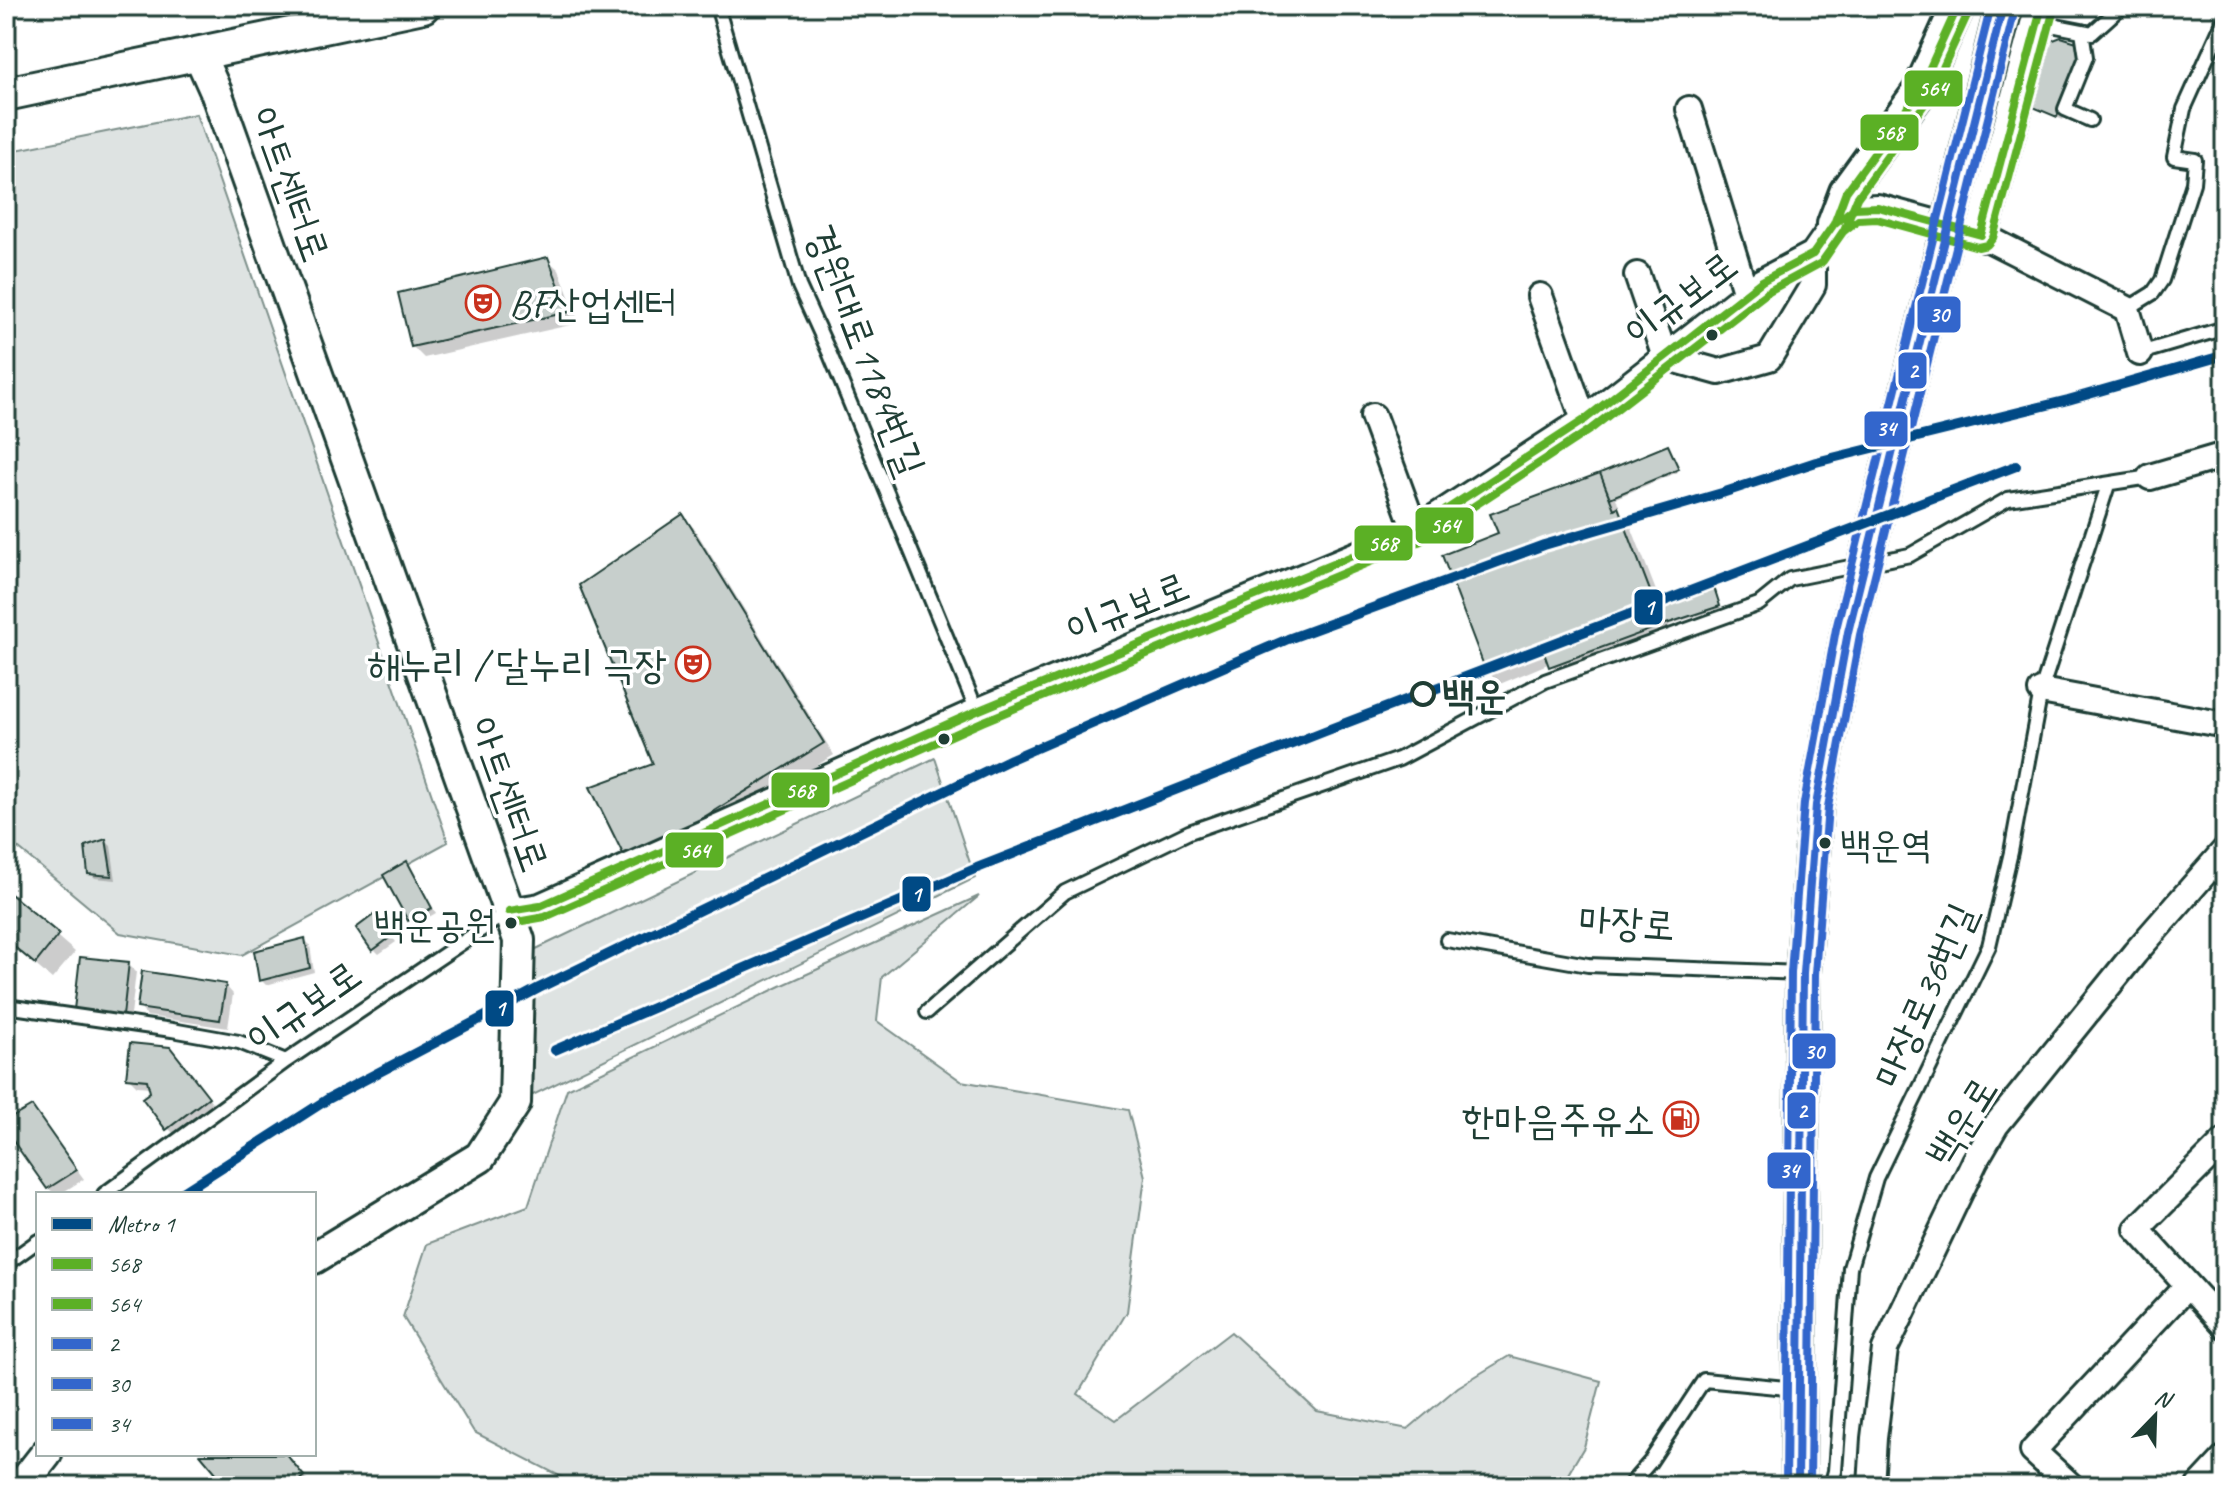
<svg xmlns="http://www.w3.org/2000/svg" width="2231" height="1492" viewBox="0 0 2231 1492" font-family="Caveat,'Poor Story',sans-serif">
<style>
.green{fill:#dee3e2;stroke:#7e908b;stroke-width:2}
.shadow{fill:#0003}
.building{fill:#c7cfcc;stroke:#1f3d34;stroke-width:2}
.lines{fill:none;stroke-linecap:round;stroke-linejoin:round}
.service-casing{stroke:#1f3d34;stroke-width:18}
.minor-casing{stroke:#1f3d34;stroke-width:30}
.tertiary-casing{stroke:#1f3d34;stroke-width:36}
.secondary-casing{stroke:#1f3d34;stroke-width:38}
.service{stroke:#fff;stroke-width:12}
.minor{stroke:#fff;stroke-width:24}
.tertiary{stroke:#fff;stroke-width:30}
.secondary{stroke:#fff;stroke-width:32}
.secondary-bridge-casing{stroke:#1f3d34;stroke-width:38;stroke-linecap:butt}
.secondary-bridge{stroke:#fff;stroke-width:32}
.bus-1-casing{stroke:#fff;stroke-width:14}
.bus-2-casing{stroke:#fff;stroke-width:14}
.bus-3-casing{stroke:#fff;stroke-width:14}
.bus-4-casing{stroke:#fff;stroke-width:14}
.bus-5-casing{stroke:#fff;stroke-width:14}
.bus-1{stroke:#5bb025;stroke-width:8}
.bus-2{stroke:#5bb025;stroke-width:8}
.bus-3{stroke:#36c;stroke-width:8}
.bus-4{stroke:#36c;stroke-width:8}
.bus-5{stroke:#36c;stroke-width:8}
.metro-1-casing{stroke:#fff;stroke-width:16}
.metro-1{stroke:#004a85;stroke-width:10}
.bus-dot{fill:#1f3d34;stroke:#fff;stroke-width:3}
.stop-dot{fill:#fff;stroke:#1f3d34;stroke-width:4}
.labels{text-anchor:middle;stroke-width:7;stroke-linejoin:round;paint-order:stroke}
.bus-label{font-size:38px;fill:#1f3d34;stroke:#fff;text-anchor:start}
.street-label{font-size:40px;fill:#1f3d34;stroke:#fff}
.poi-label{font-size:40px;fill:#1f3d34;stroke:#fff;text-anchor:end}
.stop-label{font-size:40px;font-weight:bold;fill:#1f3d34;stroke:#fff;text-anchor:start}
.line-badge{stroke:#fff;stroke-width:3}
.badge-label{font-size:22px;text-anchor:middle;font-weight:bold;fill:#fff}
</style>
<rect width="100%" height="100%" fill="#fff"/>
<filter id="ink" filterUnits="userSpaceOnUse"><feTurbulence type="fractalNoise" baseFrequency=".0125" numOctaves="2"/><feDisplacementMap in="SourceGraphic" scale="16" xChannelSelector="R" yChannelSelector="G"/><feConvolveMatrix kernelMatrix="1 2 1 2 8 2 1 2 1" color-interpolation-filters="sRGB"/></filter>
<g filter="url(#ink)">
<path class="green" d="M 196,114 L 448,842 L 242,955 L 120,933 L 6,838 L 6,152 Z
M 935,758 L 975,878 L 529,1097 L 532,951 Z
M 979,896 L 882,977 L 877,1021 L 961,1081 L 1128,1110 L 1145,1177 L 1127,1312 L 1078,1394 L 1116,1420 L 1231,1332 L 1317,1411 L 1408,1429 L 1458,1387 L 1509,1356 L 1601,1381 L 1584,1447 L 1561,1486 L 579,1486 L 474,1432 L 403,1317 L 427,1244 L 528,1206 L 567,1089 L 783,985 Z"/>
<path class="shadow" d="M 2085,61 L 2063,120 L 2041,111 L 2035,106 Z
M 547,259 L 559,270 L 579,323 L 424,358 L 412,346 Z
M 1667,448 L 1678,472 L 1616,498 L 1622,514 L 1629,521 L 1663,609 L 1714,589 L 1721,608 L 1669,625 L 1673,636 L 1562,677 L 1550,663 L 1500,684 L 1488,672 L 1501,535 L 1493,516 Z
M 683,517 L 694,528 L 834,755 L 641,873 Z
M 106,841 L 111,846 L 116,880 L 95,878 L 90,873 Z
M 406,864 L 436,913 L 415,925 L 385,876 Z
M 6,892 L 75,952 L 52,979 L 6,940 Z
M 381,921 L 396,942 L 379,954 L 374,949 Z
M 305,940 L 310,945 L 314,972 L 266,985 L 261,980 Z
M 82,959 L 128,964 L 136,972 L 130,1023 L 85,1018 Z
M 225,985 L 233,994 L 228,1028 L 147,1016 L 139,1007 Z
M 178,1058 L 215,1106 L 176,1136 L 168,1128 L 151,1087 L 137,1086 L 128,1077 Z
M 32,1109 L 84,1179 L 60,1194 L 55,1194 L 48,1188 L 6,1127 L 6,1123 Z
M 203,1454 L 285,1454 L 311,1485 L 230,1486 Z"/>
<path class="building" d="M 2061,37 L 2080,43 L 2081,55 L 2057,117 L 2033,107 L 2048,42 Z
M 548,257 L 569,312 L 411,347 L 398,293 Z
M 1668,445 L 1679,469 L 1610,498 L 1600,473 Z
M 1600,473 L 1614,509 L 1618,507 L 1663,625 L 1549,667 L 1543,650 L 1487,674 L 1442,555 L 1498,533 L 1490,514 Z
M 683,514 L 824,743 L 628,864 L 590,787 L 653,764 L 579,585 Z
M 1714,587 L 1720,606 L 1663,625 L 1658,608 Z
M 106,839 L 112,876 L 88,874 L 85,846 Z
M 407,861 L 432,908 L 408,921 L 383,875 Z
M 6,890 L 59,934 L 35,964 L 6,940 Z
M 376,913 L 392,936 L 372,951 L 356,928 Z
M 305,938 L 310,968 L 259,981 L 254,951 Z
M 80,957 L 129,962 L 123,1016 L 74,1010 Z
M 142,971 L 226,984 L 220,1020 L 137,1008 Z
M 130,1043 L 170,1047 L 209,1097 L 166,1130 L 142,1098 L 150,1092 L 147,1080 L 126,1078 Z
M 32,1106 L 77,1170 L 47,1189 L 6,1131 L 6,1121 Z
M 200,1454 L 286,1454 L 304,1476 L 293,1486 L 227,1486 Z"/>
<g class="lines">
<g class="service-casing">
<path id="service" d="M 717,6 L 799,286 L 829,352 L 977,711
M 2041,23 L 2092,33 L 2122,6
M 2082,31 L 2086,57 L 2065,109 L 2090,120
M 2127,309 L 2153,293 L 2162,280 L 2193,183 L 2195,160 L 2174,157 L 2184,109 L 2225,18
M 2140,353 L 2225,328
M 1447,940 L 1588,965 L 1801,973
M 6,1006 L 172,1030 L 239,1042 L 286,1061
M 927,1012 L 1065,892 L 1189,832 L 1399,759 L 1545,681 L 1759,604 L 1790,579 L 1910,555 L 2008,499 L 2150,477
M 104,1194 L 286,1061 L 509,911
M 6,1264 L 38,1241
M 1629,1486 L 1650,1462 L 1704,1380 L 1796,1389
M 1831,1486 L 1835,1471 L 1850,1268 L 1876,1178 L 1989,946 L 2011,852 L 2041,691 L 2108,485"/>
</g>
<g class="minor-casing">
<path id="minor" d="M 1689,109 L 1746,294
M 1637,275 L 1665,357
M 1540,296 L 1584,420
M 1665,357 L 1719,372 L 1769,358 L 1813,285 L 1813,254
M 1373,416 L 1415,530
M 2150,477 L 2225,455
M 2041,691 L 2225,725
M 509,911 L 540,906 L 977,711 L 1415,530 L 1584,420 L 1762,281 L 1813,254 L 1834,224 L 1854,208 L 1878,207 L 1981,235 L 2127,309 L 2140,353
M 2225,1141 L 2137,1229 L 2225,1326
M 1871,1486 L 1874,1438 L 1885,1349 L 1975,1161 L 1996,1125 L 2135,953 L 2225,850
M 2071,1486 L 2033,1451 L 2187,1286
M 2199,1486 L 2225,1458"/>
</g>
<g class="tertiary-casing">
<path id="tertiary" d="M 199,54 L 216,92 L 519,940 L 515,1103 L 480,1157 L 314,1258
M 21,1486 L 46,1454"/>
</g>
<g class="secondary-casing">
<path id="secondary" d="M 6,94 L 423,6
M 1834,224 L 1846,192 L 1919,92 L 1958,6
M 1981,235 L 2042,6
M 1798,1486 L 1803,973 L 1816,805 L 1848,632"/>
</g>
<use href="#service" class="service"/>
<use href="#minor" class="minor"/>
<use href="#tertiary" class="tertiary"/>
<use href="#secondary" class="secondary"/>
<g class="secondary-bridge-casing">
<path id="secondary-bridge" d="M 1848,632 L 2003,6"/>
</g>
<use href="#secondary-bridge" class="secondary-bridge"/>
<g class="bus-1-casing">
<path id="bus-1" d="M 1813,254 L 1834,224 L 1846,192 L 1919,92 L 1958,6
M 509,911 L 540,906 L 977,711 L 1415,530 L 1584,420 L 1762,281 L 1813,254 L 1834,224 L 1854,208 L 1878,207 L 1981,235 L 2042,6"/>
</g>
<g class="bus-2-casing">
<path id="bus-2" d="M 1823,261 L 1844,230 L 1857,198 L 1929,98 L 1969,11
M 511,923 L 545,917 L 982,722 L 1421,541 L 1591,429 L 1769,291 L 1821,263 L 1843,232 L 1858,220 L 1877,219 L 1978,247 L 1987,245 L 1993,238 L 2054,9"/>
</g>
<g class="bus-3-casing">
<path id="bus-3" d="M 1798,1486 L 1803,973 L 1816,805 L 1848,632 L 2003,6"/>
</g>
<g class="bus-4-casing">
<path id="bus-4" d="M 1810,1486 L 1815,974 L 1828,807 L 1860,635 L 2015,9"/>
</g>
<g class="bus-5-casing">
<path id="bus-5" d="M 1786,1486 L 1791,973 L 1804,803 L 1836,629 L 1991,6"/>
</g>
<use href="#bus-1" class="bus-1"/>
<use href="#bus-2" class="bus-2"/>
<use href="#bus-3" class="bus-3"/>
<use href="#bus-4" class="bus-4"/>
<use href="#bus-5" class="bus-5"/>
<g class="metro-1-casing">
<path id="metro-1" d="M 555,1050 L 977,868 L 1325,731 L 2016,466
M 180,1194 L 328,1099 L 539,988 L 1011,759 L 1288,639 L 1544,545 L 1722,493 L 1816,462 L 2068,400 L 2225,355"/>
</g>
<use href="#metro-1" class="metro-1"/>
</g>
</g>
<defs>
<g id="theatre-ring" transform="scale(1.8)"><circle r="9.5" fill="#fff" stroke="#c8321e" stroke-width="1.5"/><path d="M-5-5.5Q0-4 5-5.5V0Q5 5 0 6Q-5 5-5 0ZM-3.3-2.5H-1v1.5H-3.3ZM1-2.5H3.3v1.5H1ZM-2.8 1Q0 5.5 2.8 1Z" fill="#c8321e"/></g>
<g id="fuel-ring" transform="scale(1.8)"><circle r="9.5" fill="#fff" stroke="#c8321e" stroke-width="1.5"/><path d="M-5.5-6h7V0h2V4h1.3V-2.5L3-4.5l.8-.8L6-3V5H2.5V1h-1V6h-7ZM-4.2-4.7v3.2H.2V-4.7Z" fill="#c8321e"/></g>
</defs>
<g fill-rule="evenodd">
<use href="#theatre-ring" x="483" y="303"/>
<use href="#theatre-ring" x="693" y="664"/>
<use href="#fuel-ring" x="1681" y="1119"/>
</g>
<g class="bus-dot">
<circle cx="1712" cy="335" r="7"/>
<circle cx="944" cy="739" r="7"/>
<circle cx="1825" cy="843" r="7"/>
<circle cx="511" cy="923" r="7"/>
</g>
<circle class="stop-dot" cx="1423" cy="694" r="11"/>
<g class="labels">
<g class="bus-label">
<text x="1840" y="857">백운역</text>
<text x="496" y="937" text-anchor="end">백운공원</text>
</g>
<g class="street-label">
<text transform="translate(291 184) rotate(70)" y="14">아트센터로</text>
<text transform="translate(1680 298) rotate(-37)" y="14">이규보로</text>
<text transform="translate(866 350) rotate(69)" y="14">경원대로1184번길</text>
<text transform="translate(1127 607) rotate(-22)" y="14">이규보로</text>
<text transform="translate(510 794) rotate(70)" y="14">아트센터로</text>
<text transform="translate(1627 922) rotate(4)" y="14">마장로</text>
<text transform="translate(1924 995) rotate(-66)" y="14">마장로36번길</text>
<text transform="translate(303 1006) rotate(-35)" y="14">이규보로</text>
<text transform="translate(1961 1121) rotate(-58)" y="14">백운로</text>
</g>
<g class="poi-label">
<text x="509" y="317" text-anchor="start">BF산업센터</text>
<text x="667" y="678">해누리 / 달누리 극장</text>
<text x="1655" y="1133">한마음주유소</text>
</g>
<g class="stop-label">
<text x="1442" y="708">백운</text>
</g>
</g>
<g class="line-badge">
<rect x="1903" y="69" width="61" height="39" rx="8" fill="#5bb025"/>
<rect x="1859" y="113" width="61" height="39" rx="8" fill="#5bb025"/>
<rect x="1916" y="295" width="46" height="39" rx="8" fill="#36c"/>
<rect x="1897" y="351" width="31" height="39" rx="8" fill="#36c"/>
<rect x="1863" y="410" width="46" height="38" rx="8" fill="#36c"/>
<rect x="1414" y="506" width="61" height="39" rx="8" fill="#5bb025"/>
<rect x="1353" y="524" width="61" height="38" rx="8" fill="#5bb025"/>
<rect x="1633" y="588" width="31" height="38" rx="8" fill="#004a85"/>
<rect x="770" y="771" width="61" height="38" rx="8" fill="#5bb025"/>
<rect x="664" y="831" width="61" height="38" rx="8" fill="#5bb025"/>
<rect x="901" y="875" width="31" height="38" rx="8" fill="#004a85"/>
<rect x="484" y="989" width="31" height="39" rx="8" fill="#004a85"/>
<rect x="1791" y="1032" width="46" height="38" rx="8" fill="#36c"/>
<rect x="1786" y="1091" width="31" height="39" rx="8" fill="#36c"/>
<rect x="1766" y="1151" width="46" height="39" rx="8" fill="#36c"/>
</g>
<g class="badge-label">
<text x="1933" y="96">564</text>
<text x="1889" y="140">568</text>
<text x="1939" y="322">30</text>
<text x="1913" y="378">2</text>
<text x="1886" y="436">34</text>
<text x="1445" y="533">564</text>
<text x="1383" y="551">568</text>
<text x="1649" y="615">1</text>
<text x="800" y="798">568</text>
<text x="695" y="858">564</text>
<text x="916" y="902">1</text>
<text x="500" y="1016">1</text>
<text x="1814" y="1059">30</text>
<text x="1802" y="1118">2</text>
<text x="1789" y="1178">34</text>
</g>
<rect width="2231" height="1492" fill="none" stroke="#fff" stroke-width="32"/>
<rect x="16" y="16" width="2199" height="1460" fill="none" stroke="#1f3d34" stroke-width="3" filter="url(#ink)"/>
<rect x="36" y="1192" width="280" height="264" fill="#ffffff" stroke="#a5b1ae" stroke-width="2"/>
<rect x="52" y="1218" width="40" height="12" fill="#004a85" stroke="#a5b1ae" stroke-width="2"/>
<text x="108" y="1232" font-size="24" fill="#1f3d34">Metro 1</text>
<rect x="52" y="1258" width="40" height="12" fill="#5bb025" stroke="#a5b1ae" stroke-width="2"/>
<text x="108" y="1272" font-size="24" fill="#1f3d34">568</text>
<rect x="52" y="1298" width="40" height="12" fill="#5bb025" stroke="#a5b1ae" stroke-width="2"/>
<text x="108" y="1312" font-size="24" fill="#1f3d34">564</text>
<rect x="52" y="1338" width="40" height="12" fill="#3366cc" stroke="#a5b1ae" stroke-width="2"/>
<text x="108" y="1352" font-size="24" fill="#1f3d34">2</text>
<rect x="52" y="1378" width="40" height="12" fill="#3366cc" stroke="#a5b1ae" stroke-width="2"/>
<text x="108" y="1392" font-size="24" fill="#1f3d34">30</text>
<rect x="52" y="1418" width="40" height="12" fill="#3366cc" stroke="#a5b1ae" stroke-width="2"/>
<text x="108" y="1432" font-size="24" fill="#1f3d34">34</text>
<g transform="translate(2155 1416) rotate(23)" stroke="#ffffff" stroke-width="6" paint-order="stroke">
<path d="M0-6L14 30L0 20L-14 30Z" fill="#1f3d34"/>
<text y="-12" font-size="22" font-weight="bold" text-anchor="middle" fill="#1f3d34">N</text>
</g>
</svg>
